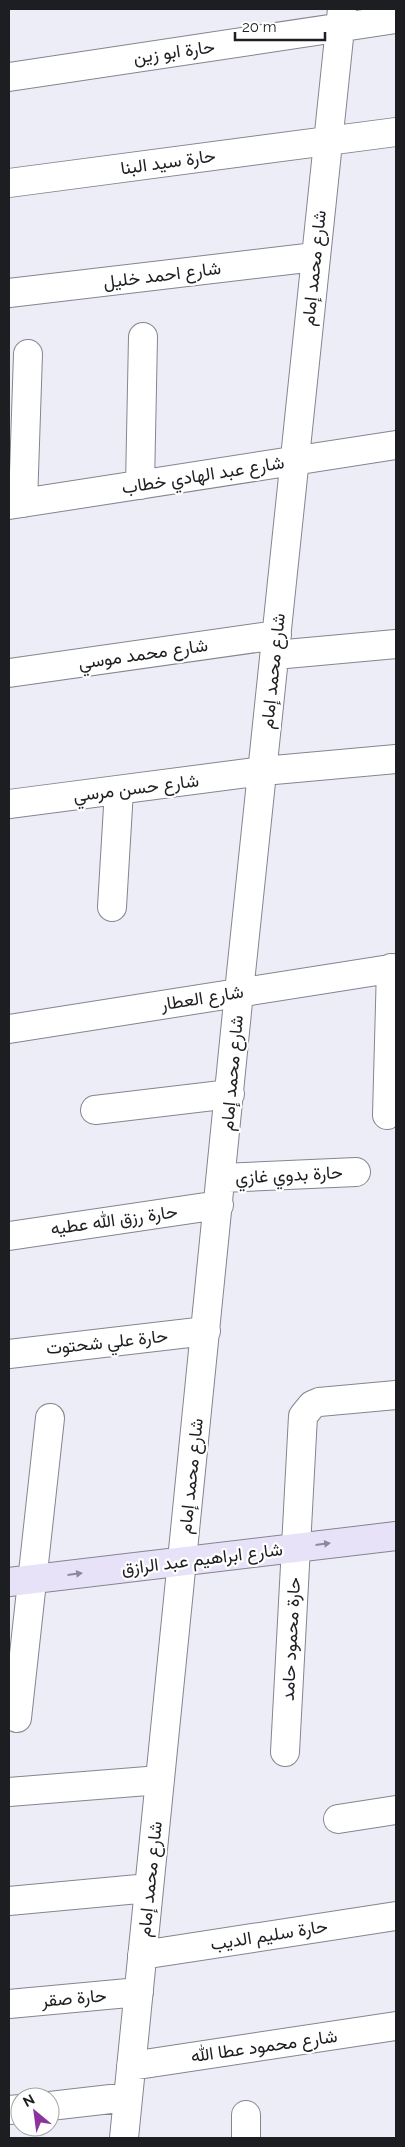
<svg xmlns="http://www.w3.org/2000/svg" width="405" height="2147" viewBox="0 0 405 2147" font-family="Raleway,Vazirmatn,sans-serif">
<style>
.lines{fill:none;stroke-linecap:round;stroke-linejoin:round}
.street-casing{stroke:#84858e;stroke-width:30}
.secondary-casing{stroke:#84858e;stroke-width:30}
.street{stroke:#fff;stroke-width:28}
.secondary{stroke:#e8e2f9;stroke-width:28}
.oneway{fill:#8d8a98}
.labels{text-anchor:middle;stroke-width:4.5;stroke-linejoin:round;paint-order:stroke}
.street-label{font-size:18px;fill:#1d1e21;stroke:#fff}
</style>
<rect width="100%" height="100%" fill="#ededf8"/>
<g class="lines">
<g class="street-casing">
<path id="street" d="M 9,77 L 396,19
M 9,183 L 396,132
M 9,293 L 315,257
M 140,485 L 143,337
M 23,503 L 28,354
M 9,505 L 396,445
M 275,655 L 396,644
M 9,673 L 277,635
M 9,804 L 263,771 L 396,759
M 112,907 L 119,790
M 9,1029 L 396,968
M 95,1110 L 230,1094
M 387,1115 L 391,968
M 222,1178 L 356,1172
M 9,1236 L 219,1205
M 9,1354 L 206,1331
M 17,1718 L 50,1418
M 285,1752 L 303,1416 L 312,1405 L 319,1402 L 396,1395
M 9,1792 L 160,1780
M 338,1819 L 396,1810
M 9,1901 L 149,1888
M 142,1955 L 396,1916
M 9,2004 L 139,1992
M 131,2066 L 396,2026
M 50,2106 L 128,2097
M 9,2110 L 20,2109
M 124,2138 L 239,992 L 342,9
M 246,2138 L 246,2115"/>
</g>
<g class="secondary-casing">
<path id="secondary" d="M 9,1582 L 396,1536"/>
</g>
<use href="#street" class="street"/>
<use href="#secondary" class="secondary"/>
</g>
<defs><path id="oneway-solid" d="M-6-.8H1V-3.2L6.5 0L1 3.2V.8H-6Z" transform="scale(1.25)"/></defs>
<g class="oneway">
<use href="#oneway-solid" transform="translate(323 1544) rotate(-7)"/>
<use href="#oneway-solid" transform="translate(75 1574) rotate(-7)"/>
</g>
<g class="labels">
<g class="street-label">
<text transform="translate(174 52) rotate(-8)" y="6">حارة ابو زين</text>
<text transform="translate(168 162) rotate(-8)" y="6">حارة سيد البنا</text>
<text transform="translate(314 268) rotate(-84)" y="6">شارع محمد إمام</text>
<text transform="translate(162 275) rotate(-7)" y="6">شارع احمد خليل</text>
<text transform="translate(203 475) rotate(-9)" y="6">شارع عبد الهادي خطاب</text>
<text transform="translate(143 654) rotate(-8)" y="6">شارع محمد موسي</text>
<text transform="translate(273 671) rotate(-84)" y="6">شارع محمد إمام</text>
<text transform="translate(136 788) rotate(-7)" y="6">شارع حسن مرسي</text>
<text transform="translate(202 998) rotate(-9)" y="6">شارع العطار</text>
<text transform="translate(232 1073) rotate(-85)" y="6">شارع محمد إمام</text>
<text transform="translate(289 1175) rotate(-3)" y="6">حارة بدوي غازي</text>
<text transform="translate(114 1220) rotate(-8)" y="6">حارة رزق الله عطيه</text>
<text transform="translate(107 1342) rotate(-6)" y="6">حارة علي شحتوت</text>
<text transform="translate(191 1476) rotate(-84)" y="6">شارع محمد إمام</text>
<text transform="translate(202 1559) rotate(-7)" y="6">شارع ابراهيم عبد الرازق</text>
<text transform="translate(291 1639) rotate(-87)" y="6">حارة محمود حامد</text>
<text transform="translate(150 1879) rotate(-84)" y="6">شارع محمد إمام</text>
<text transform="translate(269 1935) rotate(-9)" y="6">حارة سليم الديب</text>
<text transform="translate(74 1998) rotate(-5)" y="6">حارة صقر</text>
<text transform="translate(264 2046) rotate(-8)" y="6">شارع محمود عطا الله</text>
</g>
</g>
<rect width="405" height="2147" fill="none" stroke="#1d1e21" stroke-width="20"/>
<g transform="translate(35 2112) rotate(331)"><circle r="24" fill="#ffffff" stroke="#a5a5a6"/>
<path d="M0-4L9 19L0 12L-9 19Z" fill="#8d339e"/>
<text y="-8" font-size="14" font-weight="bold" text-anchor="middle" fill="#1d1e21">N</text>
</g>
<path d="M235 32v8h90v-8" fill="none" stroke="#1d1e21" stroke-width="2.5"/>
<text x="242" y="32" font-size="15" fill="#1d1e21" stroke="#ffffff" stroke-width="4" paint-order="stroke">20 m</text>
</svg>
